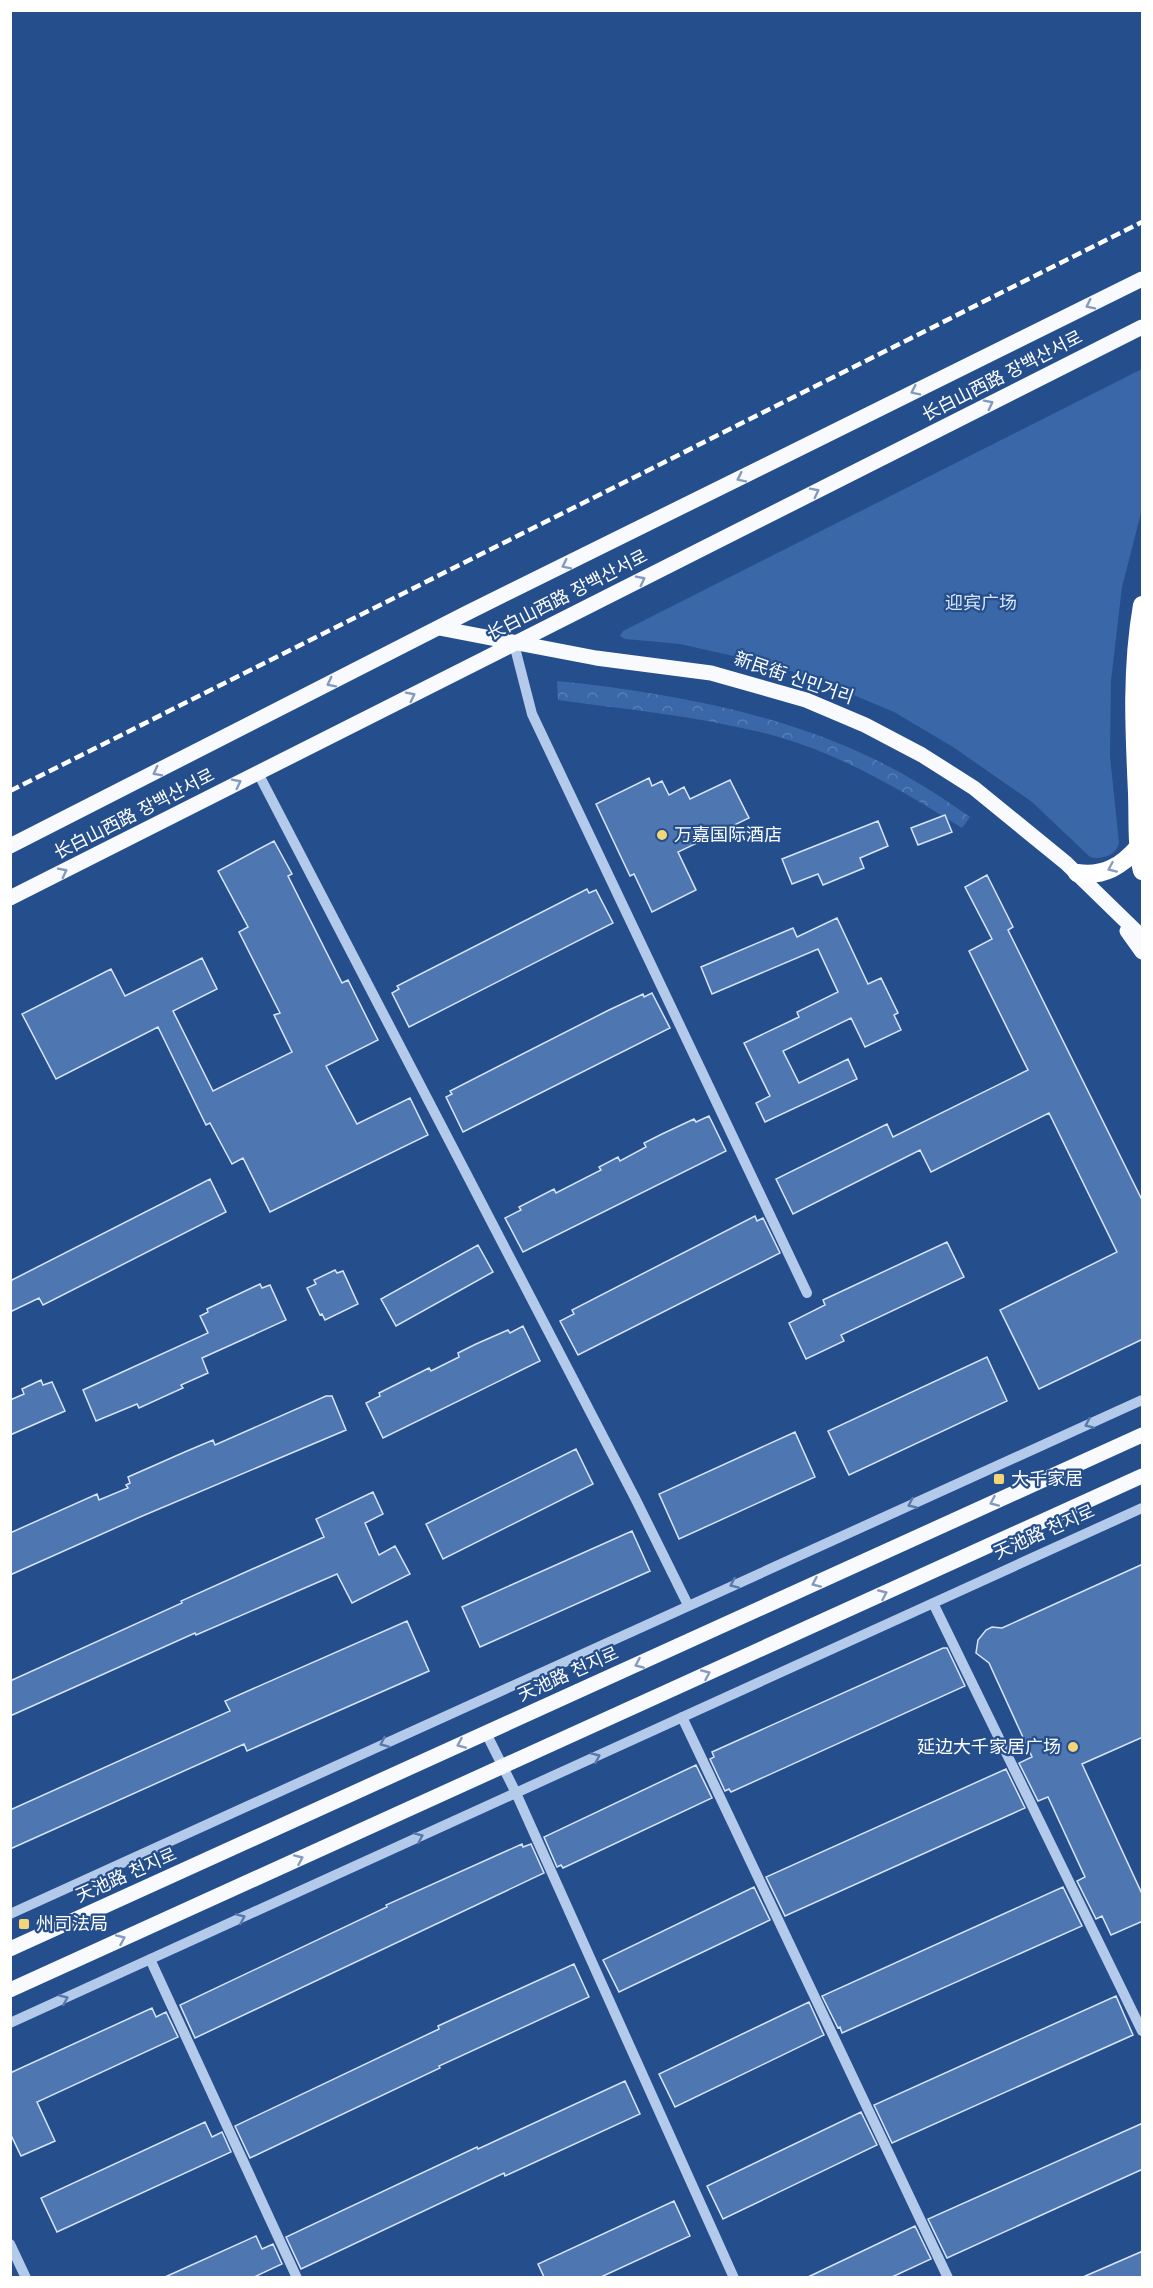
<svg xmlns="http://www.w3.org/2000/svg" width="1153" height="2288" viewBox="0 0 1153 2288" font-family="Raleway,'Noto Sans SC','Noto Sans KR',sans-serif">
<style>
.forest{fill:url(#forest-crowns)}
.green{fill:#3a67a8}
.building{fill:#4e77b2;stroke:#d8e5f8;stroke-width:1.5}
.lines{fill:none;stroke-linecap:round;stroke-linejoin:round}
.minor{stroke:#b4caea;stroke-width:10}
.major{stroke:#f8fafe;stroke-width:15}
.highway{stroke:#fff;stroke-width:18}
.rail{stroke:#fff;stroke-width:4.5;stroke-dasharray:10 4.5;stroke-linecap:butt}
.oneway{stroke:#849bbf}
.oneway2{stroke:#879ec0}
.oneway3{stroke:#5779ad}
.poi-dot{fill:#f4d578;stroke:#254e8c;stroke-width:2}
.labels{text-anchor:middle;stroke-width:4.5;stroke-linejoin:round;paint-order:stroke}
.street-label{font-size:18px;fill:#fff;stroke:#254e8c}
.park-label{font-size:18px;fill:#d8e5f8;stroke:#254e8c}
.poi-label{font-size:18px;fill:#fff;stroke:#254e8c;text-anchor:start}
</style>
<defs>
<pattern id="forest-crowns" width="20" height="18" patternUnits="userSpaceOnUse" patternTransform="scale(1.5)"><rect width="20" height="18" fill="#3a67a8"/><path d="M2 6a3 3 0 1 1 6 0M12 15a3 3 0 1 1 6 0" fill="none" stroke="#587eb5"/></pattern>
</defs>
<rect width="100%" height="100%" fill="#254e8c"/>
<path class="forest" d="M 557,681 C 665,692 777,712 876,760 C 909,776 940,796 970,817 L 962,828 C 905,792 844,756 779,737 C 706,717 632,710 558,700 Z"/>
<path class="green" d="M 1142,369 L 1142,509 L 1122,587 L 1111,681 L 1110,756 L 1119,843 C 1116,856 1101,860 1090,857 L 1032,802 L 953,747 L 894,712 L 827,684 L 777,666 L 680,644 L 625,639 L 620,636 L 623,631 Z"/>
<path class="building" d="M 649,778 L 652,786 L 662,781 L 669,795 L 684,787 L 690,799 L 730,780 L 749,818 L 678,852 L 696,890 L 652,912 L 634,874 L 630,876 L 596,804 Z
M 945,815 L 952,832 L 918,845 L 911,828 Z
M 878,821 L 888,846 L 860,858 L 864,868 L 823,885 L 818,874 L 792,884 L 782,859 Z
M 274,841 L 292,874 L 288,876 L 342,983 L 348,980 L 378,1040 L 326,1066 L 357,1124 L 410,1098 L 428,1135 L 270,1212 L 243,1158 L 232,1164 L 210,1123 L 206,1125 L 158,1027 L 56,1079 L 22,1014 L 111,969 L 125,996 L 202,958 L 217,989 L 173,1011 L 213,1091 L 292,1052 L 274,1015 L 280,1013 L 239,932 L 248,927 L 218,871 Z
M 987,875 L 1013,927 L 1008,930 L 1143,1202 L 1143,1339 L 1039,1389 L 1000,1310 L 1117,1252 L 1049,1113 L 931,1172 L 920,1150 L 793,1214 L 776,1179 L 887,1124 L 893,1137 L 1028,1070 L 969,951 L 992,939 L 965,887 Z
M 587,889 L 589,893 L 596,890 L 613,923 L 409,1027 L 392,993 L 399,989 L 397,986 Z
M 837,918 L 868,984 L 881,978 L 898,1013 L 894,1015 L 901,1030 L 865,1047 L 851,1018 L 783,1051 L 799,1083 L 848,1059 L 857,1079 L 765,1122 L 756,1103 L 770,1096 L 744,1043 L 799,1017 L 797,1012 L 838,992 L 818,949 L 712,994 L 701,967 L 793,928 L 797,937 Z
M 652,993 L 670,1028 L 463,1132 L 446,1097 L 452,1094 L 450,1091 L 609,1010 L 643,994 L 644,997 Z
M 709,1116 L 726,1151 L 523,1252 L 505,1218 L 521,1210 L 519,1207 L 554,1189 L 556,1193 L 601,1170 L 599,1167 L 618,1157 L 620,1161 L 646,1147 L 644,1143 L 662,1134 L 694,1119 L 696,1122 Z
M 210,1179 L 226,1212 L 43,1305 L 39,1298 L 10,1312 L 10,1281 Z
M 755,1216 L 757,1221 L 763,1218 L 780,1253 L 578,1355 L 560,1321 L 574,1314 L 572,1310 Z
M 947,1242 L 964,1277 L 841,1335 L 844,1341 L 806,1359 L 789,1323 L 825,1305 L 823,1300 Z
M 478,1245 L 493,1272 L 396,1326 L 381,1299 Z
M 335,1270 L 337,1273 L 343,1271 L 358,1304 L 325,1320 L 322,1314 L 320,1315 L 307,1288 L 316,1284 L 314,1280 Z
M 260,1284 L 262,1288 L 270,1285 L 286,1320 L 202,1358 L 208,1373 L 181,1385 L 183,1388 L 139,1408 L 137,1404 L 96,1421 L 83,1390 L 208,1333 L 200,1316 L 208,1312 L 207,1309 Z
M 523,1326 L 540,1361 L 383,1438 L 366,1403 L 380,1396 L 379,1393 L 429,1368 L 431,1371 L 459,1357 L 458,1353 L 476,1344 L 508,1330 L 510,1333 Z
M 987,1357 L 1007,1401 L 849,1475 L 828,1431 Z
M 41,1380 L 43,1385 L 52,1382 L 65,1411 L 10,1435 L 10,1400 L 24,1394 L 22,1389 Z
M 326,1396 L 332,1396 L 346,1430 L 140,1517 L 10,1575 L 10,1533 L 97,1494 L 99,1500 L 128,1488 L 126,1485 L 130,1483 L 128,1477 L 187,1451 L 213,1440 L 215,1445 Z
M 795,1432 L 815,1477 L 679,1539 L 659,1494 Z
M 576,1449 L 593,1484 L 443,1559 L 426,1524 Z
M 373,1492 L 383,1514 L 365,1523 L 379,1555 L 395,1546 L 410,1574 L 352,1603 L 337,1574 L 196,1635 L 195,1633 L 10,1716 L 10,1681 L 182,1603 L 181,1601 L 324,1537 L 316,1519 Z
M 632,1531 L 650,1571 L 480,1647 L 462,1607 Z
M 1143,1564 L 1143,1737 L 1082,1764 L 1143,1896 L 1143,1921 L 1111,1935 L 1102,1916 L 1096,1919 L 1077,1881 L 1085,1877 L 1048,1797 L 1038,1801 L 1019,1763 L 1032,1757 L 989,1663 L 976,1653 L 978,1640 L 986,1630 L 992,1627 L 1002,1628 Z
M 407,1621 L 429,1671 L 247,1751 L 244,1744 L 10,1849 L 10,1810 L 230,1711 L 225,1701 Z
M 943,1648 L 947,1648 L 965,1686 L 731,1792 L 729,1789 L 725,1791 L 710,1759 L 714,1757 L 712,1752 Z
M 696,1765 L 712,1798 L 563,1868 L 561,1865 L 557,1867 L 544,1837 Z
M 1006,1769 L 1025,1808 L 785,1916 L 766,1877 Z
M 522,1844 L 523,1847 L 531,1844 L 544,1873 L 195,2038 L 180,2005 L 387,1907 L 386,1905 Z
M 754,1887 L 770,1920 L 619,1992 L 603,1960 Z
M 1063,1887 L 1082,1926 L 842,2033 L 840,2027 L 838,2028 L 822,1996 Z
M 574,1964 L 589,1997 L 439,2066 L 440,2068 L 250,2158 L 235,2126 L 439,2029 L 438,2026 Z
M 1116,1996 L 1133,2035 L 892,2143 L 874,2105 Z
M 809,2002 L 824,2035 L 675,2107 L 659,2074 Z
M 152,2008 L 156,2017 L 166,2012 L 178,2037 L 37,2102 L 55,2141 L 21,2156 L 10,2133 L 10,2073 Z
M 625,2081 L 640,2114 L 505,2176 L 504,2173 L 301,2269 L 286,2237 L 477,2147 L 478,2149 Z
M 861,2112 L 877,2145 L 723,2219 L 707,2186 Z
M 205,2122 L 212,2137 L 222,2132 L 231,2152 L 57,2232 L 41,2198 Z
M 1143,2123 L 1143,2169 L 947,2258 L 928,2219 Z
M 674,2201 L 690,2236 L 601,2277 L 544,2277 L 538,2264 Z
M 915,2226 L 931,2259 L 892,2277 L 808,2277 Z
M 256,2236 L 262,2249 L 273,2244 L 282,2264 L 254,2277 L 165,2277 Z
M 1143,2251 L 1143,2277 L 1083,2277 Z"/>
<g class="lines">
<path class="minor" d="M 514,644 L 532,714 L 807,1293
M 258,773 L 635,1498 L 688,1605
M 933,1603 L 1142,2031
M 682,1717 L 948,2278
M 486,1733 L 516,1793 L 734,2278
M 10,1914 L 1142,1400
M 150,1959 L 297,2278
M 10,2023 L 1142,1508
M 10,2244 L 26,2278"/>
<path class="major" d="M 439,628 L 596,658 L 711,673 L 806,700 L 865,725 L 922,755 L 974,788 L 1066,863 L 1142,937
M 10,846 L 467,613 L 1142,279
M 10,898 L 1142,327
M 1127,931 L 1142,952
M 10,1949 L 1142,1435
M 10,1990 L 1142,1476"/>
<path class="highway" d="M 1142,605 C 1131,668 1134,730 1137,793 C 1138,818 1136,846 1142,871
M 1077,873 C 1104,877 1122,866 1139,846"/>
<path class="rail" d="M 10,791 L 1142,222"/>
</g>
<defs><path id="oneway-chevron" d="M-2-3.5L2.5 0L-2 3.5" fill="none" stroke-width="1.6" stroke-linecap="round" stroke-linejoin="round" transform="scale(1.5)"/></defs>
<g class="oneway">
<use href="#oneway-chevron" transform="translate(1090 305) rotate(154)"/>
<use href="#oneway-chevron" transform="translate(915 391) rotate(154)"/>
<use href="#oneway-chevron" transform="translate(989 404) rotate(-27)"/>
<use href="#oneway-chevron" transform="translate(741 478) rotate(154)"/>
<use href="#oneway-chevron" transform="translate(815 492) rotate(-27)"/>
<use href="#oneway-chevron" transform="translate(566 565) rotate(154)"/>
<use href="#oneway-chevron" transform="translate(641 580) rotate(-27)"/>
<use href="#oneway-chevron" transform="translate(331 683) rotate(153)"/>
<use href="#oneway-chevron" transform="translate(411 696) rotate(-27)"/>
<use href="#oneway-chevron" transform="translate(157 772) rotate(153)"/>
<use href="#oneway-chevron" transform="translate(237 783) rotate(-27)"/>
<use href="#oneway-chevron" transform="translate(63 872) rotate(-27)"/>
<use href="#oneway-chevron" transform="translate(994 1502) rotate(156)"/>
<use href="#oneway-chevron" transform="translate(816 1583) rotate(156)"/>
<use href="#oneway-chevron" transform="translate(883 1594) rotate(-24)"/>
<use href="#oneway-chevron" transform="translate(639 1664) rotate(156)"/>
<use href="#oneway-chevron" transform="translate(706 1674) rotate(-24)"/>
<use href="#oneway-chevron" transform="translate(461 1744) rotate(156)"/>
<use href="#oneway-chevron" transform="translate(299 1859) rotate(-24)"/>
<use href="#oneway-chevron" transform="translate(121 1939) rotate(-24)"/>
</g>
<use class="oneway2" href="#oneway-chevron" transform="translate(1112 868) rotate(156)"/>
<g class="oneway3">
<use href="#oneway-chevron" transform="translate(1089 1424) rotate(156)"/>
<use href="#oneway-chevron" transform="translate(912 1504) rotate(156)"/>
<use href="#oneway-chevron" transform="translate(734 1584) rotate(156)"/>
<use href="#oneway-chevron" transform="translate(384 1743) rotate(156)"/>
<use href="#oneway-chevron" transform="translate(596 1757) rotate(-24)"/>
<use href="#oneway-chevron" transform="translate(419 1837) rotate(-24)"/>
<use href="#oneway-chevron" transform="translate(241 1918) rotate(-24)"/>
<use href="#oneway-chevron" transform="translate(64 1999) rotate(-24)"/>
</g>
<g class="poi-dot">
<circle cx="662" cy="835" r="6"/>
<rect x="993" y="1473" width="12" height="12" rx="3"/>
<circle cx="1073" cy="1747" r="6"/>
<rect x="18" y="1918" width="12" height="12" rx="3"/>
</g>
<g class="labels">
<g class="street-label">
<text transform="translate(1002 376) rotate(-27)" y="6">长白山西路 장백산서로</text>
<text transform="translate(567 595) rotate(-27)" y="6">长白山西路 장백산서로</text>
<text transform="translate(794 678) rotate(19)" y="6">新民街 신민거리</text>
<text transform="translate(134 814) rotate(-27)" y="6">长白山西路 장백산서로</text>
<text transform="translate(1044 1532) rotate(-24)" y="6">天池路 천지로</text>
<text transform="translate(568 1674) rotate(-24)" y="6">天池路 천지로</text>
<text transform="translate(126 1875) rotate(-24)" y="6">天池路 천지로</text>
</g>
<g class="park-label">
<text x="981" y="609">迎宾广场</text>
</g>
<g class="poi-label">
<text x="674" y="841">万嘉国际酒店</text>
<text x="1011" y="1485">大千家居</text>
<text x="1061" y="1753" text-anchor="end">延边大千家居广场</text>
<text x="36" y="1930">州司法局</text>
</g>
</g>
<rect width="1153" height="2288" fill="none" stroke="#ffffff" stroke-width="24"/>
</svg>
